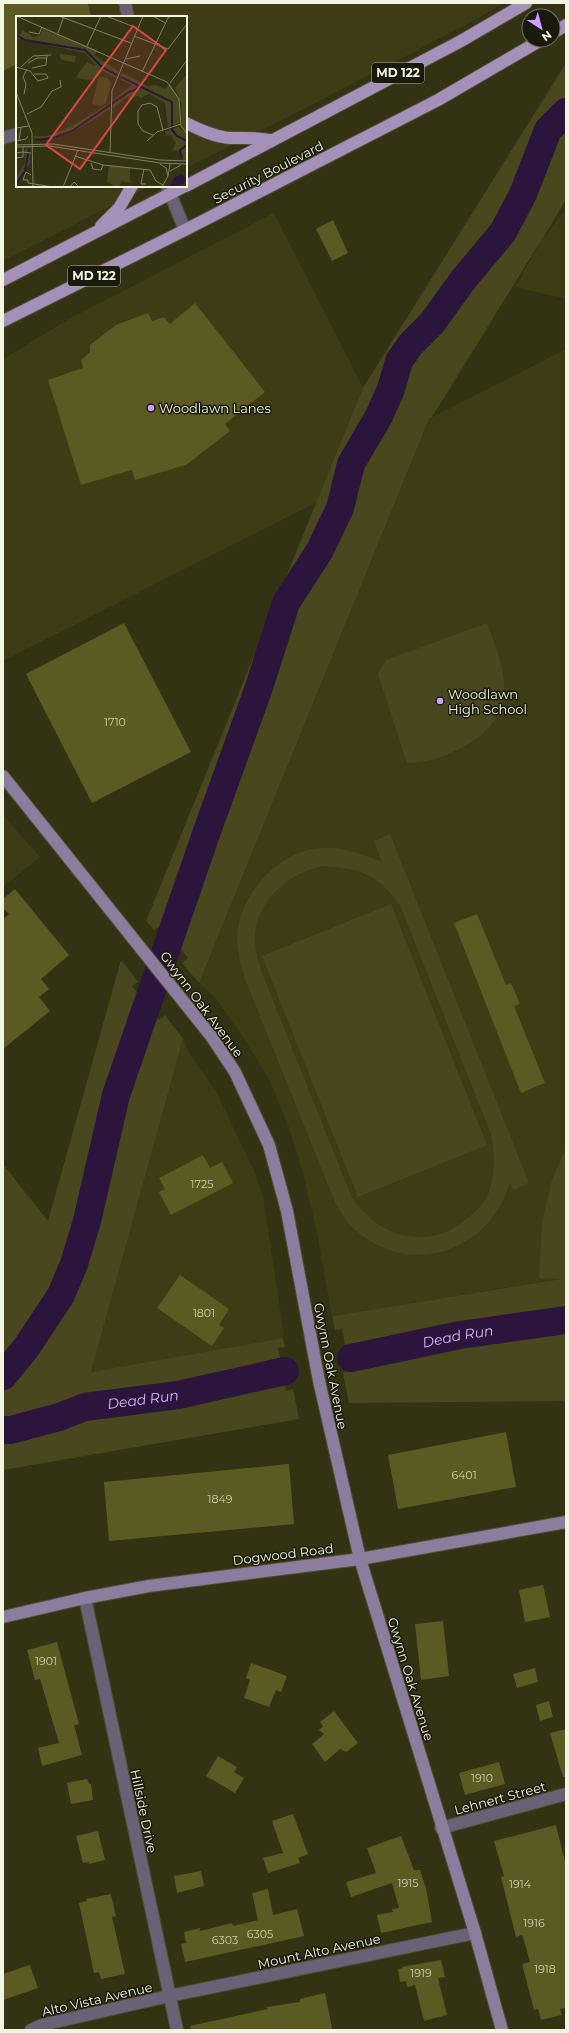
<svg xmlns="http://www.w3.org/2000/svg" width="569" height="2033" viewBox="0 0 569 2033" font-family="Montserrat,sans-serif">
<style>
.built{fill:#3d3c14}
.green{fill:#48471e;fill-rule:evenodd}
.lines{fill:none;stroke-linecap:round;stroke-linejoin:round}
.river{stroke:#2b153d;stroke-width:28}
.building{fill:#5b5a22}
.street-casing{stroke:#4e4d30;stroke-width:14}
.secondary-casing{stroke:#4e4d30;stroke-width:14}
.primary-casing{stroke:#4e4d30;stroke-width:14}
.street{stroke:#6b6176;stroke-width:12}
.secondary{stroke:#8c7c9d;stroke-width:12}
.primary{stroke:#a590ba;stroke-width:12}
.poi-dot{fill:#cf9dff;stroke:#19190c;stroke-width:1.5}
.labels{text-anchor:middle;stroke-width:3;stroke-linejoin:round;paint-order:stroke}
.number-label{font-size:11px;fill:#cdceb1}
.shield{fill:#19190c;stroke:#b2b2a1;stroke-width:1}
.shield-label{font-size:12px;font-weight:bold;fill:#f3f4e1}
.street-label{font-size:13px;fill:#f3f4e1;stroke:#19190c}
.poi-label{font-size:13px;fill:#f3f4e1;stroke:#19190c;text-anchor:start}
.water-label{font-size:14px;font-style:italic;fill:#dab6fe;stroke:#19190c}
.inset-river{fill:none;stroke:#2b153d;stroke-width:2}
.inset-road{fill:none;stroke:#808065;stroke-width:1}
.view{fill:#da4744;fill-opacity:0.15;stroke:#da4744;stroke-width:2}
.inset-edge{fill:none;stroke:#f3f4e1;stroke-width:2}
</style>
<rect width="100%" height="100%" fill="#333213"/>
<path class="built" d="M 3,3 L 503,3 L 477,19 L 325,98 L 186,168 L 186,17 L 17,17 L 17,186 L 150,186 L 3,261 Z
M 566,210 L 566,299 L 515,287 L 543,238 Z
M 274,213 L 363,388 L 319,501 L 3,661 L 3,359 L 69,319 Z
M 566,349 L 566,1278 L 332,1316 L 317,1233 L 302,1169 L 288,1125 L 269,1079 L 245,1040 L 214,996 L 199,983 L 429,419 Z
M 3,815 L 40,857 L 3,887 Z
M 183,1039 L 189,1053 L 217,1093 L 256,1175 L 263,1197 L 284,1334 L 283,1338 L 91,1372 Z"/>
<path class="green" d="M 566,63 L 566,200 L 432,417 L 429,419 L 199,983 L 182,963 L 188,958 L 161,925 L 154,930 L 146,921 L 363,388 Z
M 487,623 C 494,642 502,661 504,682 C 508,724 470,748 435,759 C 426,762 416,762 407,763 L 378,674 L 386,660 Z
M 390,834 L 529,1183 L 513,1190 L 510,1183 C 487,1256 404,1280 349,1224 C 344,1219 341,1212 337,1207 L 245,979 C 242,967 237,953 237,940 C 237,897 276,852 320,848 C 342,846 362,854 382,862 L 374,841 ZM 322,866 C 360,868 377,874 400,905 L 491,1134 C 494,1154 496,1172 489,1192 C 485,1203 473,1214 463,1222 C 424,1251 378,1236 352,1198 L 262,973 C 259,963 255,952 255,940 C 255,902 287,874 322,866 Z
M 391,904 L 487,1145 L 358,1197 L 262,956 Z
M 121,960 L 138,982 L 132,986 L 159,1020 L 165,1015 L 183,1039 L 91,1372 L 283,1338 L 285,1347 L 278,1348 L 286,1391 L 293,1389 L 299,1419 L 3,1470 L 3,1164 L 48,1221 Z
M 566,1148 L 566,1401 L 349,1403 L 343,1373 L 350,1371 L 342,1329 L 335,1330 L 332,1316 L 561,1279 L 539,1278 L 542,1222 L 552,1180 Z"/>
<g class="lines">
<g class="river">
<path id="s1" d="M 351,1358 L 460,1335 L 566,1320"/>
<path d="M 3,1376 L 26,1348 L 61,1295 L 74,1264 L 87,1221 L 116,1095 L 206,834 L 258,690 L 286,603 L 320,550 L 340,508 L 351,464 L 379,416 L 391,389 L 399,361 L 411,344 L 432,323 L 463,280 L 503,232 L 523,194 L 548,130 L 566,112"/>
<path id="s2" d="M 3,1430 L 11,1430 L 59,1417 L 85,1407 L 178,1395 L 285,1371"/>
</g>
</g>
<path class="building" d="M 3,3 L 88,3 L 91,17 L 17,17 L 17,64 L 3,71 Z
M 333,220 L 348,253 L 332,261 L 316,229 Z
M 195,303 L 265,392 L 225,424 L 230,431 L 186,465 L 135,480 L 132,470 L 81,485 L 48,380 L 83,368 L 81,360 L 90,352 L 90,345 L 116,325 L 148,313 L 152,321 L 164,317 L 170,324 Z
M 124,623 L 191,752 L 92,803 L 26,674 Z
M 15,889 L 69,955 L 41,979 L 49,989 L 39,997 L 50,1011 L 3,1049 L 3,919 L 9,914 L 3,908 L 3,899 Z
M 477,914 L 506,985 L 511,983 L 520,1004 L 514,1006 L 545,1083 L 521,1093 L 454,923 Z
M 203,1155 L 210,1168 L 222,1162 L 233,1183 L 171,1215 L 159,1192 L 165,1189 L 159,1178 Z
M 180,1275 L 229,1309 L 219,1325 L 224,1328 L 212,1346 L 157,1308 Z
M 506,1432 L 516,1487 L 398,1509 L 388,1455 Z
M 289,1464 L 294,1524 L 109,1541 L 104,1482 Z
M 543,1585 L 550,1617 L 525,1622 L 519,1590 Z
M 443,1621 L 449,1676 L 421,1680 L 415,1624 Z
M 57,1642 L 79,1724 L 74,1725 L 82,1755 L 42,1766 L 38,1748 L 59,1743 L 40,1679 L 35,1680 L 27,1650 Z
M 251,1663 L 287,1676 L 281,1692 L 276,1690 L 269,1707 L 244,1698 L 250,1680 L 246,1678 Z
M 535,1668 L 538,1682 L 517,1688 L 513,1674 Z
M 549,1701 L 553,1717 L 540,1721 L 536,1705 Z
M 334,1711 L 358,1743 L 346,1752 L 340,1749 L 325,1762 L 312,1744 L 324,1734 L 319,1730 L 323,1726 L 320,1722 Z
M 566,1729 L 566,1777 L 563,1777 L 550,1733 Z
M 218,1756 L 237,1767 L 234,1772 L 244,1778 L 235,1793 L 206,1776 Z
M 499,1762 L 505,1784 L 465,1795 L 459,1773 Z
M 87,1779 L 89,1784 L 91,1784 L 93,1800 L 71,1804 L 67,1783 Z
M 293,1814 L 308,1854 L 298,1858 L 300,1863 L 268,1873 L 263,1858 L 283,1853 L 272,1821 Z
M 556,1825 L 566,1866 L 566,2008 L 560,2009 L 562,2015 L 541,2020 L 538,2009 L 534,2010 L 522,1964 L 530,1962 L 523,1937 L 522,1935 L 516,1937 L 501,1877 L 504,1876 L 494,1841 Z
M 98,1831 L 105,1860 L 89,1864 L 89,1862 L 83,1863 L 76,1836 Z
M 401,1836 L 414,1870 L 420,1870 L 426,1888 L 432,1922 L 381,1933 L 377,1915 L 393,1912 L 392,1909 L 399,1908 L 392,1883 L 351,1897 L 346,1882 L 376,1873 L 367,1848 Z
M 201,1871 L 204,1886 L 177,1893 L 174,1876 Z
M 268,1889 L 273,1915 L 297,1909 L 304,1936 L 185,1962 L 181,1944 L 186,1943 L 184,1932 L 200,1928 L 200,1931 L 232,1923 L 233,1926 L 258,1920 L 252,1893 Z
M 111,1894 L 116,1916 L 112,1917 L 125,1974 L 101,1979 L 99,1972 L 94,1973 L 79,1903 L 87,1901 L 86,1899 Z
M 441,1960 L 445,1977 L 438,1978 L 447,2015 L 424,2021 L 415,1985 L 407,1987 L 406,1981 L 400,1982 L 398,1969 L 403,1968 L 402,1967 Z
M 30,1965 L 38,1988 L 3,2000 L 3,1974 Z
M 325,1993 L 332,2028 L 331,2030 L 191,2030 L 190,2026 L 268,2009 L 267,2007 L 300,2002 L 300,1999 Z"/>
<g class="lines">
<g class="street-casing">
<path id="street" d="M 125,3 L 128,17
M 3,138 L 17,134
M 167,186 L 185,230
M 85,1598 L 177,2030
M 441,1828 L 566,1794
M 31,2030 L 42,2025 L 169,1996 L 475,1933"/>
</g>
<g class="secondary-casing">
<path id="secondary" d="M 3,776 L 211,1036 L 235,1072 L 269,1145 L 287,1211 L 319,1381 L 360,1559 L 475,1933 L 502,2030
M 3,1617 L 85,1598 L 149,1586 L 360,1559 L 566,1522"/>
</g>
<g class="primary-casing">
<path id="primary" d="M 553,33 L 566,25
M 186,123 C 200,130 215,137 231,138 C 247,138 253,137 269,140
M 186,186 L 461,41 L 526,3
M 101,226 L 119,208 L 132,186
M 3,280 L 185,186
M 3,321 L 185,230 L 438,100 L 541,40"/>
</g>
<use href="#street" class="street"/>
<use href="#secondary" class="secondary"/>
<use href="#primary" class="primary"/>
</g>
<g class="poi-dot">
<circle cx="151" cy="408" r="4"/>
<circle cx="440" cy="701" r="4"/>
</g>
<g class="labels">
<g class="number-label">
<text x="115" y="726">1710</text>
<text x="202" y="1188">1725</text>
<text x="204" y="1317">1801</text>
<text x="464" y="1479">6401</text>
<text x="220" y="1503">1849</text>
<text x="46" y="1665">1901</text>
<text x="482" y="1782">1910</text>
<text x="408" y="1887">1915</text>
<text x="520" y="1888">1914</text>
<text x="534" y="1927">1916</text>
<text x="260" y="1938">6305</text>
<text x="225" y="1944">6303</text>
<text x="545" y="1973">1918</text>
<text x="421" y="1977">1919</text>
</g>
<g class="shield">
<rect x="372" y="63" width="52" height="20" rx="3"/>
<rect x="68" y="266" width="52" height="20" rx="3"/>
</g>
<g class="shield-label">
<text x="398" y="77">MD 122</text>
<text x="94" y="280">MD 122</text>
</g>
<g class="street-label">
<text transform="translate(268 172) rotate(-27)" y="5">Security Boulevard</text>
<text transform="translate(202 1004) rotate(53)" y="5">Gwynn Oak Avenue</text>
<text transform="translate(331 1366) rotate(79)" y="5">Gwynn Oak Avenue</text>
<text transform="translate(283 1554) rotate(-7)" y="5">Dogwood Road</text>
<text transform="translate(411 1679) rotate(73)" y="5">Gwynn Oak Avenue</text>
<text transform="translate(500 1798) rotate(-15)" y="5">Lehnert Street</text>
<text transform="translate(144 1811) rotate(78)" y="5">Hillside Drive</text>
<text transform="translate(319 1951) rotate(-12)" y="5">Mount Alto Avenue</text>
<text transform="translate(97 1999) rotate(-13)" y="5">Alto Vista Avenue</text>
</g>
<g class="poi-label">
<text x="159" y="413">Woodlawn Lanes</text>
<text x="448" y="699">Woodlawn<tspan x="448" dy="15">High School</tspan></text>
</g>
<g class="water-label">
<text dy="5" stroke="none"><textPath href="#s1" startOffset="109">Dead Run</textPath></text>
<text dy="5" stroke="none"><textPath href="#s2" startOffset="144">Dead Run</textPath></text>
</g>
</g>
<g transform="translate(16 16)">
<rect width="171" height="171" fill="#333213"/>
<path d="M 27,12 L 81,34 L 79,39 L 103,56 L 100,62 L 87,55 L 75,64 L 65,63 L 60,61 L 71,46 L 80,50 L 69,37 L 0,22 L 0,17 L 4,19 L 6,14 L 18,21 L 24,19 ZM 44,38 L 60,40 L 59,46 L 49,45 L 44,42 ZM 106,57 L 132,70 L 139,69 L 149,73 L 154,68 L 163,82 L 164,107 L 152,111 L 149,87 L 133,78 L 125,82 L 121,80 L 113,85 L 112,80 L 97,92 L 97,84 L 116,69 L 104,63 ZM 171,58 L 171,117 L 166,112 L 165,87 L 159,72 ZM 83,61 L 91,61 L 95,67 L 90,87 L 85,90 L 76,88 ZM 94,87 L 94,93 L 59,115 L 33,125 L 18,122 L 18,120 L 31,120 L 56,110 ZM 162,111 L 171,118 L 171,144 L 164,143 L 164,135 L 156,134 L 160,127 L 155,119 L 150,120 L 149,116 ZM 9,132 L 14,135 L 14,147 L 0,170 L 0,162 L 9,146 ZM 93,150 L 114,151 L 114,164 L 117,167 L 105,165 L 104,171 L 96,170 L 97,169 L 91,166 Z" fill="#48471e"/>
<path d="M 166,158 L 170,162 L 168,168 L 153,171 L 159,161 Z" fill="#2b153d"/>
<path class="inset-river" d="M 0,19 L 9,24 L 69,34 L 86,51 L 101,59M 105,61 L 156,86 L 156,114 L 161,120 L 171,125M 20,124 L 37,122 L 56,115 L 113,76 L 126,71M 166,143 L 164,134 L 171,129M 0,168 L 9,155 L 13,133"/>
<path class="inset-road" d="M 0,0 L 151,66 L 163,83 L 165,110 L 171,118M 43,0 L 115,27M 90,0 L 121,12M 137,0 L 149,7M 13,16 L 23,18 L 26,11M 42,17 L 48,0M 118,20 L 152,33 L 171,8M 71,30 L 85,0M 110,43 L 124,40M 12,47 L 21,42 L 31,42M 0,51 L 14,55 L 22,65 L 32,62 L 30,58 L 18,58M 5,51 L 17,40 L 35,39M 16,52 L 30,49 L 31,39M 126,56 L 153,0M 154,67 L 171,44M 0,76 L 16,117 L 17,171M 8,78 L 10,68 L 7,61 L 11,53M 126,89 L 122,95 L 122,108 L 127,115 L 137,119M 126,89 L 134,87 L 141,91 L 147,114M 11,98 L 25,91 L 36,75 L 45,71 L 44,64M 0,112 L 13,110M 3,124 L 5,111M 0,125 L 10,123 L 12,120M 131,125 L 141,116 L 165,108M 0,129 L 37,128 L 144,144 L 171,145M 0,131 L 33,130 L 144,147 L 171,148M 7,131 L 7,136 L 15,137M 0,137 L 7,136 L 7,141 L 0,142M 94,137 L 96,75 L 127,0M 59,140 L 87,149 L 134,154 L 140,165 L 147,169M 75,147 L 77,153 L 85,154 L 87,149M 144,148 L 150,152 L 152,160M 128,153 L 125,168 L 130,168M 154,155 L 165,149M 15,159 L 10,156 L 7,164 L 12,164 L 12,167 L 37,171M 47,171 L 62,134M 54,171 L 58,166 L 63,171M 146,171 L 152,160 L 154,148"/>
<path class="view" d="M 117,10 L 150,34 L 64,153 L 30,129 Z"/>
<rect width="171" height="171" class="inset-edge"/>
</g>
<rect width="569" height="2033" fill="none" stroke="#f3f4e1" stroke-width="8"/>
<g transform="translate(541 28) rotate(144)"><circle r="19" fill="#19190c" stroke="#707161"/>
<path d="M0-3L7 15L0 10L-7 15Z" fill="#cf9dff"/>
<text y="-6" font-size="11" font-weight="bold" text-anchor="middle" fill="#f3f4e1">N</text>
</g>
</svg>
